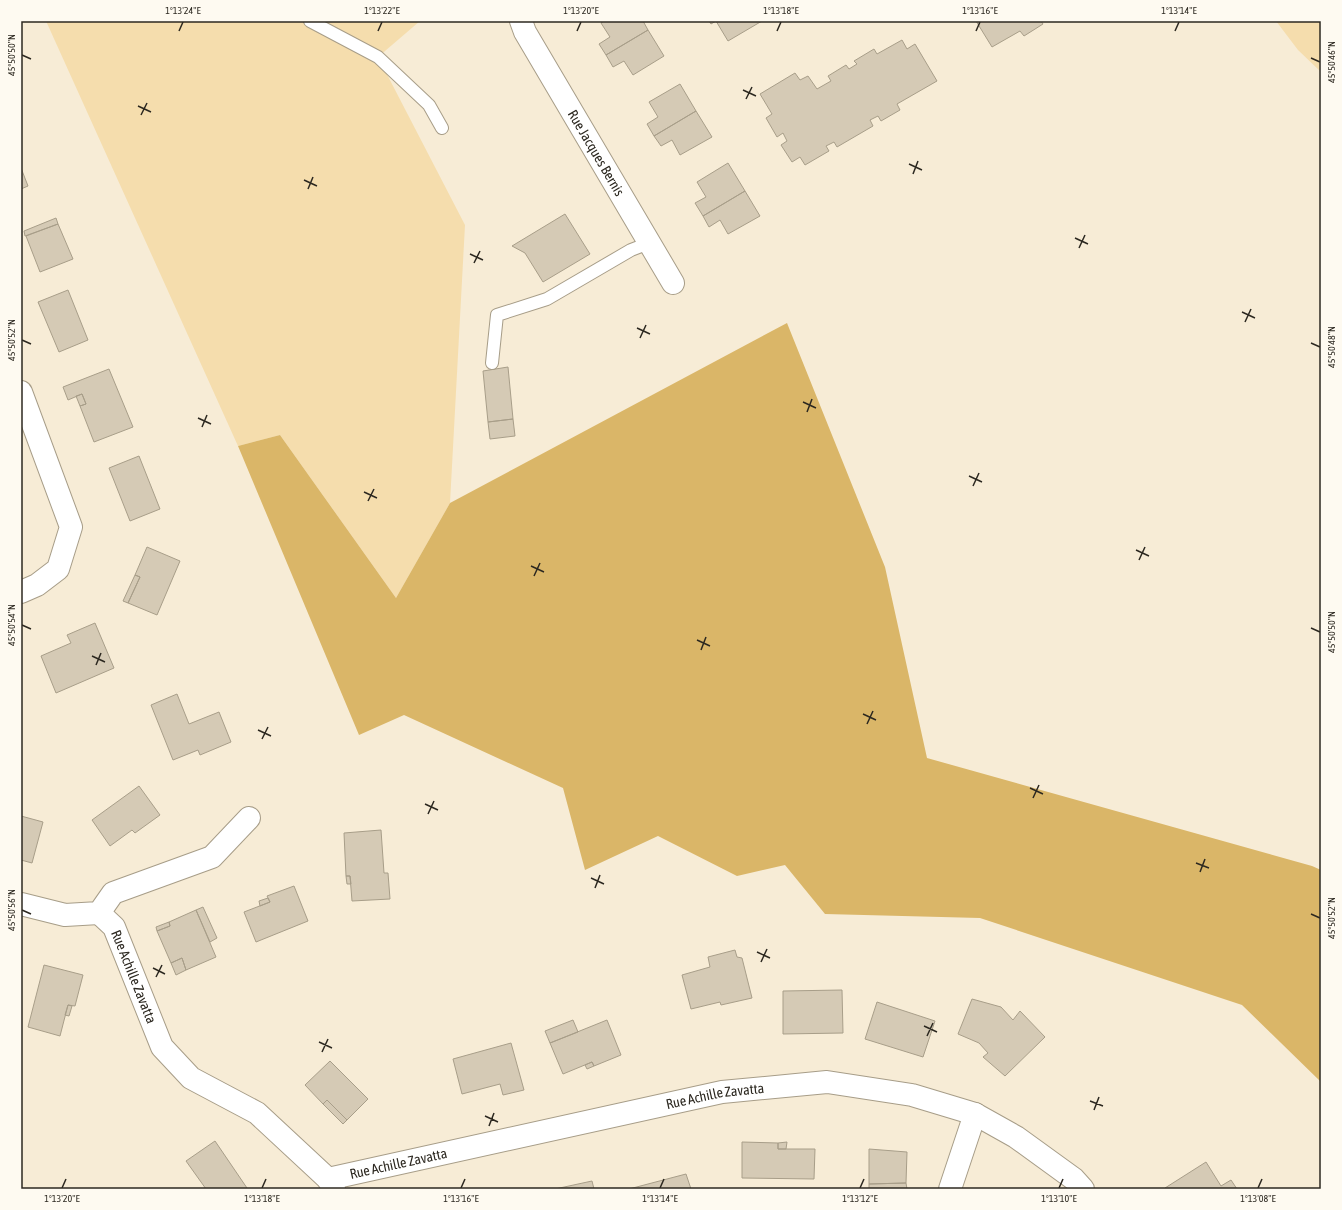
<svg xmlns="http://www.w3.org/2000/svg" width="1342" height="1210" viewBox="0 0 1342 1210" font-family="'Asap Condensed',sans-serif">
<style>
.green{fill:#f5ddad}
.forest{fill:#dab668}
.building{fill:#d5cab5;stroke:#a89e89}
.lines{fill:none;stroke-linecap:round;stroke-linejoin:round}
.service-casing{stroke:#a79d88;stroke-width:14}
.minor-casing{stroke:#a79d88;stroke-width:24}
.service{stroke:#fff;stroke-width:12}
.minor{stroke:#fff;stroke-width:22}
.ticks{fill:none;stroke:#2c2820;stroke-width:1.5}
.labels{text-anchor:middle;stroke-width:3;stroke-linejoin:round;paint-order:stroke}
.street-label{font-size:14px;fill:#2c2820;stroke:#fefaf1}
.neatline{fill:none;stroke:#2c2820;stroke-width:1.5}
.ticks-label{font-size:10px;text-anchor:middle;fill:#2c2820}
</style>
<rect width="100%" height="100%" fill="#f7ecd6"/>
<path class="green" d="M 46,21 L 420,21 L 378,57 L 465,225 L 450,503 L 396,598 L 280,435 L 238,446 Z
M 1276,21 L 1321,21 L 1321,72 L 1298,50 Z"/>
<path class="forest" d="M 787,323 L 885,567 L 927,758 L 1312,866 L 1321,870 L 1321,1082 L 1242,1005 L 980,918 L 825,914 L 785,865 L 737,876 L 658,836 L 585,870 L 563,788 L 404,715 L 359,735 L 238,446 L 280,435 L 396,598 L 450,503 Z"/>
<path class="building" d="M 604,21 L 643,21 L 648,30 L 606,55 L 599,44 L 610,37 L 601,23 Z
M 709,21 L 762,21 L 728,41 L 716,21 L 711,24 Z
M 976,21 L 1041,21 L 1043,24 L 1024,36 L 1020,31 L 992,47 Z
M 648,30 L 664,56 L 633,75 L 624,61 L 613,67 L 606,55 Z
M 902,40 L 907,49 L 915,44 L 937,81 L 897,104 L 900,110 L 881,121 L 878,116 L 870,120 L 873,126 L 837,147 L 834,142 L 826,146 L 829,151 L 805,165 L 800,157 L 792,162 L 781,145 L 787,141 L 783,133 L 777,137 L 766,118 L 772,114 L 760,94 L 795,73 L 800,80 L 808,76 L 817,89 L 831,81 L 828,76 L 846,65 L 849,69 L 857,64 L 854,61 L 874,49 L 877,54 Z
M 680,84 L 696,111 L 654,136 L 647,124 L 658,117 L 649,102 Z
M 696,111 L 712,137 L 680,155 L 672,140 L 661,146 L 654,136 Z
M 728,163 L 745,191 L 703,216 L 695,203 L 706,197 L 697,182 Z
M 21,168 L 28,186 L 21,189 Z
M 745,191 L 760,216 L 728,234 L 720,220 L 709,227 L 703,216 Z
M 565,214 L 590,254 L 543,282 L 525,253 L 512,246 Z
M 56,218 L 58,224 L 25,236 L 24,231 Z
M 58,224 L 73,259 L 40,272 L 26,236 Z
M 68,290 L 88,340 L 59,352 L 38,302 Z
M 508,367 L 513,419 L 488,422 L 483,371 Z
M 109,369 L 133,427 L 94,442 L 80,406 L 86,404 L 82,394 L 68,400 L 63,387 Z
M 82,394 L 86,404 L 80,406 L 76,396 Z
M 513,419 L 515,436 L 490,439 L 488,422 Z
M 139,456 L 160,509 L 130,521 L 109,468 Z
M 147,547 L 180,561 L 157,615 L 128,603 L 140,577 L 135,575 Z
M 135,575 L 140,577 L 128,603 L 123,601 Z
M 95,623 L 114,668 L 56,693 L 41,656 L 71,643 L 67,635 Z
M 177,694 L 189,724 L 219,712 L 231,742 L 200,755 L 198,750 L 173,760 L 151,705 Z
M 139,786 L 160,815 L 135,833 L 132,830 L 110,846 L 92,820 Z
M 21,816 L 43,822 L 32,863 L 21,860 Z
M 381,830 L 384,873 L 388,873 L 390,899 L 352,901 L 350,876 L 346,876 L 344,833 Z
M 346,876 L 350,876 L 351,884 L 347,884 Z
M 294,886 L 308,921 L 256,942 L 244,912 L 270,902 L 267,896 Z
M 268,898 L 270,902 L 260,906 L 259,901 Z
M 203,907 L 217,938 L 210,942 L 196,910 Z
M 196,910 L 216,957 L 186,970 L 182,958 L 171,963 L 157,931 L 170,926 L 169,922 Z
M 169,922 L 170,926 L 157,931 L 156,927 Z
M 735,950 L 737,957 L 742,958 L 752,998 L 721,1005 L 720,1002 L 691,1009 L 682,975 L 710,967 L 708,957 Z
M 182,958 L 186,970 L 176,975 L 171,963 Z
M 44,965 L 83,975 L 75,1006 L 68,1005 L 60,1036 L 28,1027 Z
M 842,990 L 843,1033 L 783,1034 L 783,991 Z
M 972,999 L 1001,1007 L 1013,1020 L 1020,1011 L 1045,1037 L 1005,1076 L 983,1057 L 988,1053 L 979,1043 L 958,1034 Z
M 877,1002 L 935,1021 L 923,1057 L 865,1039 Z
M 68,1005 L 72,1006 L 69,1016 L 65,1015 Z
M 573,1020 L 578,1032 L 550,1043 L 545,1031 Z
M 607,1020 L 621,1055 L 594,1066 L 592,1062 L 563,1074 L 550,1043 Z
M 511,1043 L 524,1090 L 503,1095 L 500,1084 L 462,1094 L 453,1059 Z
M 330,1061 L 368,1099 L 347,1120 L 327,1100 L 323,1104 L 305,1085 Z
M 592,1062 L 594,1066 L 587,1069 L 585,1065 Z
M 327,1100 L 347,1120 L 343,1124 L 323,1104 Z
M 215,1141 L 247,1188 L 245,1189 L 206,1189 L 186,1161 Z
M 742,1142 L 778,1143 L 778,1149 L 815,1149 L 814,1179 L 742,1178 Z
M 787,1142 L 786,1149 L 778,1149 L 778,1143 Z
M 869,1149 L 907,1152 L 906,1183 L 869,1184 Z
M 1206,1162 L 1221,1186 L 1231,1180 L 1237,1189 L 1166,1189 L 1165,1188 Z
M 686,1174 L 691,1189 L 629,1189 Z
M 592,1181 L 594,1189 L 555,1189 Z
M 906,1183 L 907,1189 L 869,1189 L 869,1184 Z"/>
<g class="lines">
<g class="service-casing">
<path id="service" d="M 310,21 L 378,57 L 429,105 L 442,128
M 492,363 L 497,315 L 547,299 L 631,250 L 649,243"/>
</g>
<g class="minor-casing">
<g id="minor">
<path id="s1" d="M 521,21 L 525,32 L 673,283"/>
<path d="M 21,392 L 71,527 L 58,569 L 37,585 L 21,592"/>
<path d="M 21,904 L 65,915 L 99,913 L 113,893 L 212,857 L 249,818"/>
<path id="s2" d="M 99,913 L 114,927 L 162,1047 L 191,1078 L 257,1113 L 328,1179 L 334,1189"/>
<path id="s3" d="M 328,1179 L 722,1092 L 827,1082 L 912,1095 L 975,1114 L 1016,1137 L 1074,1179 L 1083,1189"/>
<path d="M 950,1189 L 975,1114"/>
</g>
</g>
<use href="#service" class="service"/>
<use href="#minor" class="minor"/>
</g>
<path class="ticks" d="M 179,31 L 183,22M 378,31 L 382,22M 577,31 L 581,22M 777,31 L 781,22M 976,31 L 980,22M 1175,31 L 1179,22M 22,55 L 31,59M 1311,58 L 1320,62M 743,90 L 756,96M 746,99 L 752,87M 138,106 L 151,112M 141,115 L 147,103M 909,164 L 922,170M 913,174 L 918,161M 304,180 L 317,186M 308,189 L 313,177M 1075,238 L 1088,244M 1079,248 L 1085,235M 470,254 L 483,260M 474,263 L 480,251M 1242,312 L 1255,318M 1245,322 L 1251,309M 637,328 L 650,334M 640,338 L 646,325M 22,340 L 31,344M 1311,343 L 1320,347M 803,402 L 816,408M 807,412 L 812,399M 198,418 L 211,424M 202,427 L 207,415M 969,476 L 982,482M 973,486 L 979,473M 364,492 L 377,498M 368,501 L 374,489M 1136,550 L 1149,556M 1139,560 L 1145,547M 531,566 L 544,572M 534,576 L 540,563M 22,625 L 31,629M 1311,628 L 1320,632M 697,640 L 710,646M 701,650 L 706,637M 92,656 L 105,662M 96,665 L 101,653M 863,714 L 876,720M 867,724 L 873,711M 258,730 L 271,736M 262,739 L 268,727M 1030,788 L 1043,794M 1033,798 L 1039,785M 425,804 L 438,810M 428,814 L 434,801M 1196,863 L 1209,868M 1200,872 L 1205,859M 591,878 L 604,884M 595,888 L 600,875M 22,910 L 31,914M 1311,914 L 1320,918M 757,952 L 770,958M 761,962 L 767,949M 153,968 L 165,974M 156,977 L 162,965M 924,1026 L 937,1032M 927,1036 L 933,1023M 319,1042 L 332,1048M 322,1052 L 328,1039M 1090,1101 L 1103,1106M 1094,1110 L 1099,1097M 485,1116 L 498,1122M 489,1126 L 494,1113M 62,1188 L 66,1179M 262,1188 L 266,1179M 461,1188 L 465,1179M 660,1188 L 664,1179M 860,1188 L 864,1179M 1059,1188 L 1063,1179M 1258,1188 L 1262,1179"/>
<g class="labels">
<g class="street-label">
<text dy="5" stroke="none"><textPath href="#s1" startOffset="152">Rue Jacques Bernis</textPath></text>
<text dy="5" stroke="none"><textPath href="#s2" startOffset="74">Rue Achille Zavatta</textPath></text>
<text dy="5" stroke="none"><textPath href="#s3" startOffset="396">Rue Achille Zavatta</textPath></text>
<text dy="5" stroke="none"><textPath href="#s3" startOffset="72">Rue Achille Zavatta</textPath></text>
</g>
</g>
<rect width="1342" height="1210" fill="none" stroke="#fefaf1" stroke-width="44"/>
<rect x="22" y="22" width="1298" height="1166" class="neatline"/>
<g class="ticks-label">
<text x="183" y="14">1°13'24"E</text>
<text x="382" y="14">1°13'22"E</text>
<text x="581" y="14">1°13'20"E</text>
<text x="781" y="14">1°13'18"E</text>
<text x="980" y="14">1°13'16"E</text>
<text x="1179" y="14">1°13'14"E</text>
<text transform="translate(11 55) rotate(-90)" y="4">45°50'50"N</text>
<text transform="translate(1331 62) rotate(-90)" y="4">45°50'46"N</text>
<text transform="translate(11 340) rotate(-90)" y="4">45°50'52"N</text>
<text transform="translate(1331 347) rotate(-90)" y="4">45°50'48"N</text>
<text transform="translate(11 625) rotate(-90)" y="4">45°50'54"N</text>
<text transform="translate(1331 632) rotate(-90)" y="4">45°50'50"N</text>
<text transform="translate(11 910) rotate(-90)" y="4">45°50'56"N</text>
<text transform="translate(1331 918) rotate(-90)" y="4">45°50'52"N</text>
<text x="62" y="1202">1°13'20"E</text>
<text x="262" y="1202">1°13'18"E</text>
<text x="461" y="1202">1°13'16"E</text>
<text x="660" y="1202">1°13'14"E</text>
<text x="860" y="1202">1°13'12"E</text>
<text x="1059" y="1202">1°13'10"E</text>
<text x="1258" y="1202">1°13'08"E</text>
</g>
</svg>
